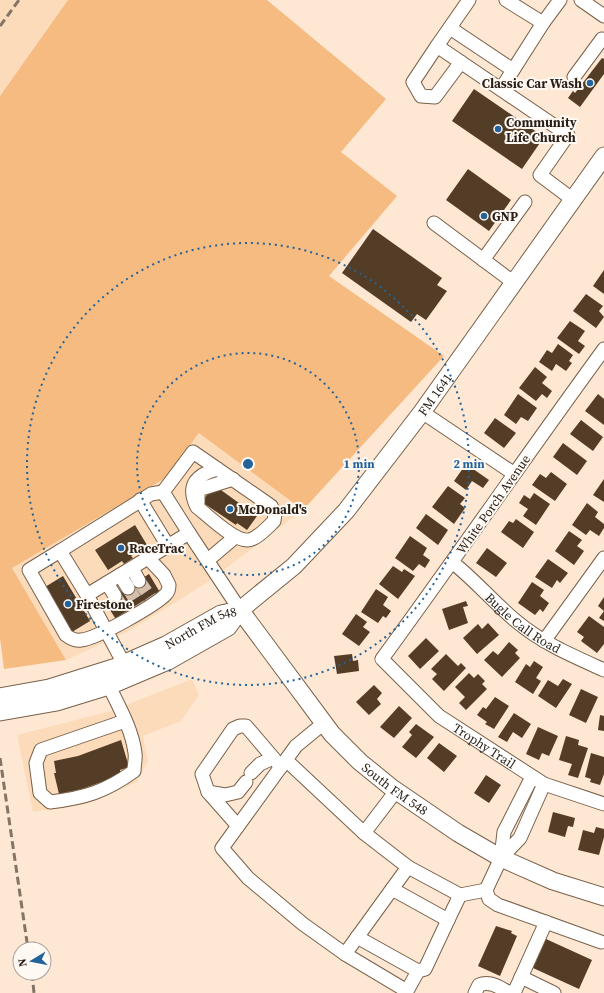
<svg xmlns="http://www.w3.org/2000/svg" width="604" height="993" viewBox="0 0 604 993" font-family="'Source Serif 4',serif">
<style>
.built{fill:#fcdbbb}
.green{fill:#f5bb81}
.building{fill:#533d27}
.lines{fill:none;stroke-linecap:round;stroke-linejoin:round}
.minor-tunnel{stroke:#d4c0ad;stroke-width:13;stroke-dasharray:13 6;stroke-linecap:butt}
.minor-casing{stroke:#786049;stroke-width:15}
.major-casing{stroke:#786049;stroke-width:19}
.minor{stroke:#fff;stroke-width:13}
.major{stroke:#fff;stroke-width:17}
.rail{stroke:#837466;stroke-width:3;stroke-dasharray:8 4;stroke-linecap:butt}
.ring{fill:none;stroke:#236399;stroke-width:2;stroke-dasharray:2 4}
.poi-dot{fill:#236399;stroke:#fff9f4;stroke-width:1.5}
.labels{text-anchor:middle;stroke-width:4;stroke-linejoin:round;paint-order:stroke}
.poi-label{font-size:13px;font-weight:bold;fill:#281e15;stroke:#fff9f4;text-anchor:start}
.street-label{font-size:13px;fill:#281e15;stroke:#fff9f4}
.centre{fill:#236399;stroke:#fff9f4;stroke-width:2}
.ring-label{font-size:12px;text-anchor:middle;font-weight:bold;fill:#236399;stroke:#fff9f4;stroke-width:4;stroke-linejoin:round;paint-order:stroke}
</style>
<rect width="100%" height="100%" fill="#ffe8d3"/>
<path class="built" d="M 0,0 L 68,0 L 0,96 Z
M 200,433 L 303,510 L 208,582 L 129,631 L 66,660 L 12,568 L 167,477 Z
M 192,679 L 199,695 L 181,721 L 143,736 L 148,761 L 137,782 L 87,804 L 33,812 L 17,735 L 111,711 Z"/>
<path class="green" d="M 68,0 L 267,0 L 386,99 L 341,152 L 397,196 L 329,276 L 444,356 L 303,510 L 199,433 L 167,477 L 12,568 L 66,660 L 4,669 L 0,638 L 0,96 Z"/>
<path class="building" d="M 602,58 L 604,59 L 604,74 L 580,107 L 568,98 L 573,91 L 575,93 Z
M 474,89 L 544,137 L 522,169 L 452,121 Z
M 468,169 L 511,200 L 489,231 L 446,200 Z
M 373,229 L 442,278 L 437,285 L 447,291 L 426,320 L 417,314 L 411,322 L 342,273 Z
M 604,270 L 604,294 L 593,286 Z
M 586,294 L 603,306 L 599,311 L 604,317 L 596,328 L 573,311 Z
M 570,321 L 585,331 L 578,341 L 585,346 L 579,354 L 557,338 Z
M 558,344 L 573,355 L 569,361 L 572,363 L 566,371 L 556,364 L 552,371 L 539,362 L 547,350 L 552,353 Z
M 535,367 L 547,377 L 542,383 L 552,391 L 547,398 L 542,394 L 536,401 L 519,388 Z
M 518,394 L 537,408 L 528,421 L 521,417 L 516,424 L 504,415 Z
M 598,394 L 604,399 L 604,425 L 585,411 Z
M 495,418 L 516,433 L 504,448 L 484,433 Z
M 581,420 L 603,437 L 593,451 L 570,434 Z
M 563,443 L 587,461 L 577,475 L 553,457 Z
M 466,464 L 489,480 L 483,488 L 472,481 L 466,490 L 454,481 Z
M 551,472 L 567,484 L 555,501 L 532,485 L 540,474 L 546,478 Z
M 604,479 L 604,502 L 593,495 Z
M 214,485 L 257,516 L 247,530 L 237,523 L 236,525 L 202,502 Z
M 448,486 L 465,498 L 460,504 L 465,508 L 454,524 L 432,507 Z
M 534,493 L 550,504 L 536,525 L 523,516 L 528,509 L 519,503 L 524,495 L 530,499 Z
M 587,503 L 598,512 L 595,517 L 604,524 L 604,528 L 599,536 L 590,530 L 586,535 L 572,525 Z
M 426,514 L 448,530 L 438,545 L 416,528 Z
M 516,519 L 534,532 L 523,548 L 501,532 L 509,521 L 513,523 Z
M 135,525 L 147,545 L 131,556 L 133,558 L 124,564 L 122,561 L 108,570 L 95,550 Z
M 569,531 L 582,540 L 577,546 L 584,551 L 574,565 L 555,551 Z
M 410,536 L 427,548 L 423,555 L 430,560 L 425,568 L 419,564 L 413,571 L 395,558 Z
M 487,548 L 507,563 L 496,577 L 476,563 Z
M 548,559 L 568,573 L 560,583 L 557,580 L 552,588 L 535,577 Z
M 393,566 L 402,572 L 404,569 L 415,576 L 398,599 L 379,584 Z
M 149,574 L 161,594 L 117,621 L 105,602 Z
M 63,576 L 90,621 L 72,632 L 45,587 Z
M 532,582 L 544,590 L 540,596 L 549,603 L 543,612 L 540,609 L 535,615 L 518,603 Z
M 376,589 L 388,597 L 383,605 L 391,611 L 386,618 L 383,616 L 378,623 L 361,612 Z
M 604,597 L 604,611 L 598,606 Z
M 466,601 L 468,606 L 463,607 L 468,623 L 449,630 L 442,609 Z
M 604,611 L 604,621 L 599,618 Z
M 356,614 L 367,622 L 363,627 L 370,632 L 359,646 L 342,634 Z
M 589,616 L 604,627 L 604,644 L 597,653 L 581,641 L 584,637 L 577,632 Z
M 488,623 L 499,635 L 477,654 L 463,638 L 478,624 L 482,629 Z
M 426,638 L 439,651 L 420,669 L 408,656 Z
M 509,642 L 518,650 L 515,653 L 520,658 L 502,677 L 484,660 L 493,651 L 498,655 Z
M 352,654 L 353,661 L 358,660 L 359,671 L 337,674 L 334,656 Z
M 446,654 L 458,666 L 461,663 L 466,668 L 444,691 L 432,679 L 437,674 L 431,669 Z
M 534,661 L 543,667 L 536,678 L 541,681 L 533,694 L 515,682 L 526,664 L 530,667 Z
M 469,673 L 474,678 L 478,674 L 485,681 L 482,684 L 487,689 L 466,710 L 459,703 L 465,697 L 455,687 Z
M 563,679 L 572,684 L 556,708 L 538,696 L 548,680 L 558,686 Z
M 374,685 L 382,693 L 377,699 L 381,704 L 369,715 L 356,702 Z
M 581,689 L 598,697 L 586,723 L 569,715 Z
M 495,697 L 509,706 L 494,729 L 485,724 L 487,722 L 477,715 L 483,707 L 486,709 Z
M 399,706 L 412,718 L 394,738 L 380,727 Z
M 514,713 L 531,724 L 522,738 L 513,732 L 507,742 L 498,737 Z
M 600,715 L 604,716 L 604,731 L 598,730 Z
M 416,724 L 434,737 L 416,758 L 402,747 L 412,735 L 409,732 Z
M 538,727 L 558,736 L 549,756 L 542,753 L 539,760 L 526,754 Z
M 566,736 L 579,740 L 578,745 L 588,748 L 578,778 L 568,775 L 572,764 L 559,760 Z
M 121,740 L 129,767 L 120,770 L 121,775 L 82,789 L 59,794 L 54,773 L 56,773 L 54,761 L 78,756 Z
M 439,743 L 457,756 L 444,772 L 427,758 Z
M 591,753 L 604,757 L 604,774 L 600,785 L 590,782 L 591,779 L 585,777 Z
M 486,775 L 501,785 L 489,803 L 474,793 Z
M 553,812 L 575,818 L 573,827 L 568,826 L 565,837 L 548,832 Z
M 596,827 L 604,829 L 604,837 L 599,855 L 578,850 L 583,830 L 594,833 Z
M 496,926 L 512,931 L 511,933 L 517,936 L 500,976 L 478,966 Z
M 546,939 L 592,960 L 579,989 L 533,968 Z"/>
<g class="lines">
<path class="minor-tunnel" d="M 139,581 L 152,600
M 128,588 L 140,607
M 115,596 L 127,615"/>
<g class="minor-casing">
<g id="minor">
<path d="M 506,0 L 543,23 L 560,0"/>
<path d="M 581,0 L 604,16"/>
<path d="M 450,28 L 513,70"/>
<path d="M 437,46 L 469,0"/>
<path d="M 461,62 L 435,97 L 421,96 L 413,82 L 437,46 C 481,76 525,106 568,135 L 540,175 L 572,199"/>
<path d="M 574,77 L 602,39"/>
<path d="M 501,89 L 543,23"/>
<path d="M 434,223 L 513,282"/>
<path d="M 483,260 L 525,202"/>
<path id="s1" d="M 604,349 C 529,452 457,556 382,659 L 439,716 L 544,784 L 604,804"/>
<path d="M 422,412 L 513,473"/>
<path d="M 163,492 L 193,452 L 271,506 L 275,513 L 274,521 C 268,527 260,536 252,539 C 238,546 209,516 197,507 C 186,485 197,474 218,469"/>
<path d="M 140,500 L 168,546"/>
<path d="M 198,503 L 198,492 L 201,489 L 233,479"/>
<path d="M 60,551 L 29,570 L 66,635 C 71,639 75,641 81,640 C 96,639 156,605 166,594 C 168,592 169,588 169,585 L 164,575 L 148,558"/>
<path d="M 208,560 L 235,537"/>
<path id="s2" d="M 452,562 C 475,580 493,602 516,621 C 542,643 573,656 604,670"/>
<path d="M 132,568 L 139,581"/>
<path d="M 120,575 L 128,588"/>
<path d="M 107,583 L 115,596"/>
<path d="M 87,595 L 60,551 L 151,494 L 163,492 L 189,533"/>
<path d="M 544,641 L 604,558"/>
<path d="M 124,664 L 87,595 L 189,533 L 240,610"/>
<path d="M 109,686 C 119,707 132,729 135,753 C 136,758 134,765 134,771 C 105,792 84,798 50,802 L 40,793 L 36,763 L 41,750 L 125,721"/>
<path d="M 286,760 L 364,833 L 408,867 L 345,954 L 303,924 L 248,878 L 222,848 L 296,746 L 324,723"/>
<path d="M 251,773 L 260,764 L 273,758"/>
<path d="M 532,777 L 504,832 L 501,858 L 486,890 L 489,899 L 498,905 L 601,942"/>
<path d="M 208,792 L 225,795 L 238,792 L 246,782"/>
<path d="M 238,826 L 208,792 L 202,774 L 233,729 L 240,726 L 246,726 L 281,767"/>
<path d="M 364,833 L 396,791"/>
<path d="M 501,858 L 520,838 L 544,784"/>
<path d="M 408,867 L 460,895 L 486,890"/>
<path d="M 392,889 L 448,920 L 460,895"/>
<path d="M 357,937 L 418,971"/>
<path d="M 345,954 L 407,991 L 418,971 L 425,969 L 448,920"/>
<path d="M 521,977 L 554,993"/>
<path d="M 475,993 L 479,985 C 490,980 500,988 510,993"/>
<path d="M 514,993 L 546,922"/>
</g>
</g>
<g class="major-casing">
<g id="major">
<path id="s3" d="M 240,610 L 332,734 L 360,762 L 392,788 L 458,833 L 501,858 L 553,881 L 604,897"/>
<path id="s4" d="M 0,697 L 49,688 L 116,667 L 166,645 L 221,614 L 240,610"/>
<path id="s5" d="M 0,712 L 57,702 L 109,686 L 168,661 L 228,627 L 240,610 L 294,566 L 346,511 L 422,412 L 604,156"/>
</g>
</g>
<use href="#minor" class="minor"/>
<use href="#major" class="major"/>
<path class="rail" d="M 0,26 L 19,0
M 0,758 L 28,949
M 32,973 L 34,993"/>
</g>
<g class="ring">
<circle cx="248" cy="464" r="111"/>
<circle cx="248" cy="464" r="221"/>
</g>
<g class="poi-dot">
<circle cx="590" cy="83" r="4"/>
<circle cx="498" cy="129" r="4"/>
<circle cx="484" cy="216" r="4"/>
<circle cx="230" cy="509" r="4"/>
<circle cx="121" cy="548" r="4"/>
<circle cx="68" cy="604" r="4"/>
</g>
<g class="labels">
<g class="poi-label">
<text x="582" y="88" text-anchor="end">Classic Car Wash</text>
<text x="506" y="127">Community<tspan x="506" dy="15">Life Church</tspan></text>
<text x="492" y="221">GNP</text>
<text x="238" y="514">McDonald's</text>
<text x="129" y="553">RaceTrac</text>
<text x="76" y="609">Firestone</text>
</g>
<g class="street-label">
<text dy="5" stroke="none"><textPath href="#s5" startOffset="558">FM 1641</textPath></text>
<text transform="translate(493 504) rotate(-55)" y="5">White Porch Avenue</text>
<text dy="5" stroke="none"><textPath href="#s2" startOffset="94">Bugle Call Road</textPath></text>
<text dy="5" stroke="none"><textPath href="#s4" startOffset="214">North FM 548</textPath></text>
<text dy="5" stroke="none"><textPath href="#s1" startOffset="516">Trophy Trail</textPath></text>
<text dy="5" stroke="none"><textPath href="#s3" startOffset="238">South FM 548</textPath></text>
</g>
</g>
<circle cx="248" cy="464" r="6" class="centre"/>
<g class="ring-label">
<text x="359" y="468">1 min</text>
<text x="469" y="468">2 min</text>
</g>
<g transform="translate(32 961) rotate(260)"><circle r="19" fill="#fff9f4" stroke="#a9a19b"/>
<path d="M0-3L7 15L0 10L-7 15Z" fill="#236399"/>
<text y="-6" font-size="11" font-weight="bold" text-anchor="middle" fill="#281e15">N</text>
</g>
</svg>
